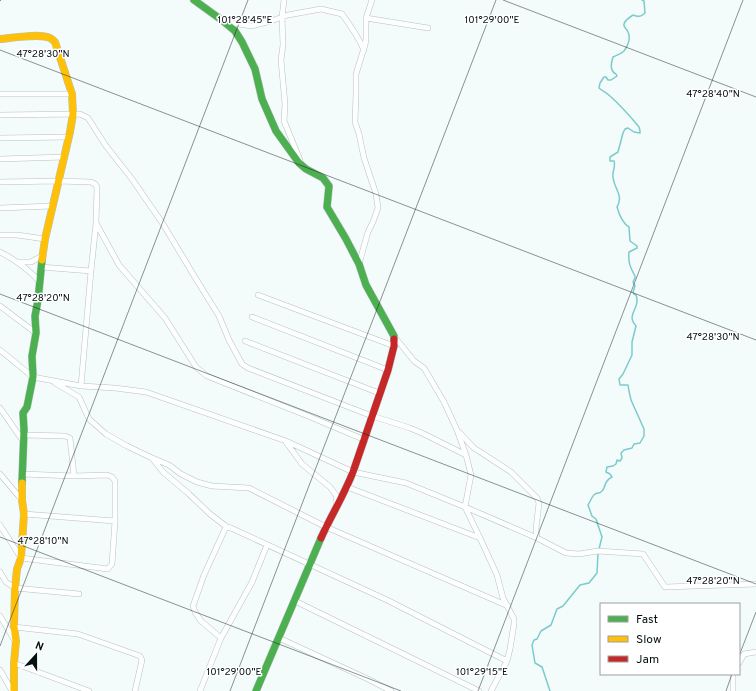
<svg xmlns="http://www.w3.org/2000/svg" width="756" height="691" viewBox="0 0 756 691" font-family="Overpass,sans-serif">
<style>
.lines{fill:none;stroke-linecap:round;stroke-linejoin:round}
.stream{stroke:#7ccbcc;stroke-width:1.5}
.street-casing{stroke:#b8c1c1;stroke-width:6}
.fast-casing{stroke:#b8c1c1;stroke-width:8}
.slow-casing{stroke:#b8c1c1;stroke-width:8}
.jam-casing{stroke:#b8c1c1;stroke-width:8}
.street{stroke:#fdfefe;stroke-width:5}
.fast{stroke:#4caf50;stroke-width:7}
.slow{stroke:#ffc107;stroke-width:7}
.jam{stroke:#c62828;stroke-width:7}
.ticks{fill:none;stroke:#051111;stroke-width:1;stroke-opacity:0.45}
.ticks-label{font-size:10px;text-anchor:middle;fill:#051111;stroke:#fff;stroke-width:3;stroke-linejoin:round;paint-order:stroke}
</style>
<rect width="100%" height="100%" fill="#f4fbfb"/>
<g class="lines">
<path class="stream" d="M 599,549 L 602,537 L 596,519 L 592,516 L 588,505 C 590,502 592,496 595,494 C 597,493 600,493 601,492 C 607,488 602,482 612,477 L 610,474 L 606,472 L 607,467 L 613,466 L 616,464 L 617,460 L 620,461 L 622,458 L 621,453 L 624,450 L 632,448 L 634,444 L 640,443 L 644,436 L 644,429 L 631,400 L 629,391 L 628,385 L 620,385 L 619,379 L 623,374 L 632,355 L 632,342 L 636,326 C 625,314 641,309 636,295 L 634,294 L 633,292 L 635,286 L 633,282 L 635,278 L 635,276 C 630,267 628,262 629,252 L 637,248 L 637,246 L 630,241 L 629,227 C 622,223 619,214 617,207 C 624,195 614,189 613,177 C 612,171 616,167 614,161 L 610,161 L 610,157 L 618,152 L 623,133 L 625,129 L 628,128 L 634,132 L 640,133 L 640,131 L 639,127 C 630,116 620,105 610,96 C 606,92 602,91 599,88 L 600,83 L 604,77 L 606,77 L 608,80 L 611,80 L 617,76 L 616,74 C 609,71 611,63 613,57 C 617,55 621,54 624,51 C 628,46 631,38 628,32 C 627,29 623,27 624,24 C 625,20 630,17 633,15 C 638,17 641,17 645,13 L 644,1 L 642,0
M 550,691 L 542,667 L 535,663 L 532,645 L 534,640 L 537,639 L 541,631 L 551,625 L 557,609 L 563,606 L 580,585 L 589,583 L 597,573 L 598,553"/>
<g class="street-casing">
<path id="street" d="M 284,0 L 282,17 L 283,45 L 281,60 L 285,104 L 284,121 L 300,160
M 366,18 L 428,28
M 224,21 L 238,24 L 252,26 L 271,21 L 288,15 L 321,9 L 342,14 C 350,25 358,36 364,50
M 0,94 L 72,94
M 0,115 L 80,114 L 88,118 L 106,146 L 132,179 L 163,224 L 196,279 L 219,316 L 229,340 L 242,364 L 248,368 L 372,416 L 410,428 L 424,434 L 466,455
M 0,138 L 69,137
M 0,159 L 64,157
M 0,182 L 58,181 L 91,182 L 95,184 L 97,187 L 96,223 L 91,271 L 81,386
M 0,208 L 52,206
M 96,223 L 119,265 L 165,318 L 196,367 L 207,376 L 308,416 L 365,440
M 0,235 L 17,235 L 45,239
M 0,252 C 16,260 28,269 40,282
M 19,262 L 31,262 L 42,256
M 359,264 L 368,232 L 373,222 L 378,208 L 376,194 L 364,158 L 359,134 L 355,122 L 356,94 L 356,74 L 365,45 L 366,39 L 366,18 L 372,0
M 41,267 L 91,271
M 258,295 L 394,346
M 0,306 L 36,333
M 252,317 L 388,370
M 394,336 L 414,361 L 424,368 L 444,402 L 457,430 L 466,455 L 471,475 L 465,507 L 537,538 L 566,553 L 579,554 L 598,551 L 643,554 L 665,587 L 756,584
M 245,341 L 379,393
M 0,350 L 33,377 L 81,386 L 115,388 L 146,392 L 286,441 L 353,472 L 406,483 L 465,507 L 480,538 L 497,575 L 503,598 L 514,619 L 514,624 L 510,649 L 507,661 L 491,691
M 55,383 L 79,397 L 89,419 L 106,434 L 127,446 L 152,458 L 163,472 L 189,494 L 210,514 L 227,527
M 0,408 L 23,441
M 459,432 L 474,448 L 511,472 L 537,498 L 539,503 L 536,529 L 537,538
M 286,442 L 302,464 L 330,487 L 336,495 L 337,505
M 150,457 L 169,465 L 181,474 L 197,482 L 212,486 L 249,488 L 326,527 L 508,606
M 0,474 L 22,500
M 23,474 L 74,476
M 347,487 L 480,538
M 24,514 L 115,521
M 0,525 L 21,558 L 108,569 L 112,564 L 115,521 L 115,481 L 112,477 L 107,475 L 74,476 L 70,438 L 65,436 L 24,435
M 0,572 L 6,582 L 15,588 L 79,594
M 295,601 L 479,691
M 0,616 L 15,641
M 14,627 L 78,634 L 140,656 L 142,660 L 135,691
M 221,638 L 201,621 L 195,612 L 193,606 L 204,575 L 225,529 L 227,527 L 231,528 L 387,600 L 507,661
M 279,638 L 370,680 L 391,691
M 14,663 L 89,691
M 739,663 L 744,654 L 756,652
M 0,670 L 12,691
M 200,691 L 221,638 L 252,582 L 267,545
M 733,691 L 733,674"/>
</g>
<g class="fast-casing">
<path id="fast" d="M 194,0 L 223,21 L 235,31 L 242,42 L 255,69 L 262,99 L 276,131 L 299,163 L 306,169 L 323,178 L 329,186 L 327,207 L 346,239 L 359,264 L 366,285 L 394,336 L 394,339
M 22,483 L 24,430 L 23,413 L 27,407 L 33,377 L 32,356 L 36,333 L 35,316 L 38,300 L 42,260
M 256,691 L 321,538"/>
</g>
<g class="slow-casing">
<path id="slow" d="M 0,39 C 12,38 40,33 50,38 C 52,39 53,40 55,42 L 72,94 L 73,114 L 70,132 L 45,239 L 42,260
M 14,691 L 14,663 L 16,641 L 14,627 L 15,588 L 17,569 L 21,558 L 24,514 L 22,500 L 22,483"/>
</g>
<g class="jam-casing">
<path id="jam" d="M 321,538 C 331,516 344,495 353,472 L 388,370 L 394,346 L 394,339"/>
</g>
<use href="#street" class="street"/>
<use href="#fast" class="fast"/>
<use href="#slow" class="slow"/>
<use href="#jam" class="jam"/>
</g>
<path class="ticks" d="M 503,0 L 756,97M 0,1 L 1,0M 0,50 L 756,340M 0,294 L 756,584M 0,537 L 401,691M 0,646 L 248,0M 739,656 L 756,612M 230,691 L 496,0M 478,691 L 743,0M 726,691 L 732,674"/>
<g class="ticks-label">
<text x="245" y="23">101°28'45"E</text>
<text x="492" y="23">101°29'00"E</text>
<text x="43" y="57">47°28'30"N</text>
<text x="713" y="97">47°28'40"N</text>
<text x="43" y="301">47°28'20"N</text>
<text x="713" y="340">47°28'30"N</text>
<text x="43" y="544">47°28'10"N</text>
<text x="713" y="584">47°28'20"N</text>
<text x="234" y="675">101°29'00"E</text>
<text x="482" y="675">101°29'15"E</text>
</g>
<rect x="600" y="603" width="140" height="72" fill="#ffffff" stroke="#9ba0a0"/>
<rect x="608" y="616" width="20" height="6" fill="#4caf50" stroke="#9ba0a0"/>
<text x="636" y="623" font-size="12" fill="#051111">Fast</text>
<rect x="608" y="636" width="20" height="6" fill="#ffc107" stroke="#9ba0a0"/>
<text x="636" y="643" font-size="12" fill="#051111">Slow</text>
<rect x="608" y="656" width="20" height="6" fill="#c62828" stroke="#9ba0a0"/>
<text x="636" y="663" font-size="12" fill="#051111">Jam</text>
<g transform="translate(36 655) rotate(21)" stroke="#ffffff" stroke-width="3" paint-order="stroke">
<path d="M0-3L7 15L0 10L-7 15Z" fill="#051111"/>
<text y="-6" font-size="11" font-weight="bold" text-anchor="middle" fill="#051111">N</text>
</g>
</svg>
